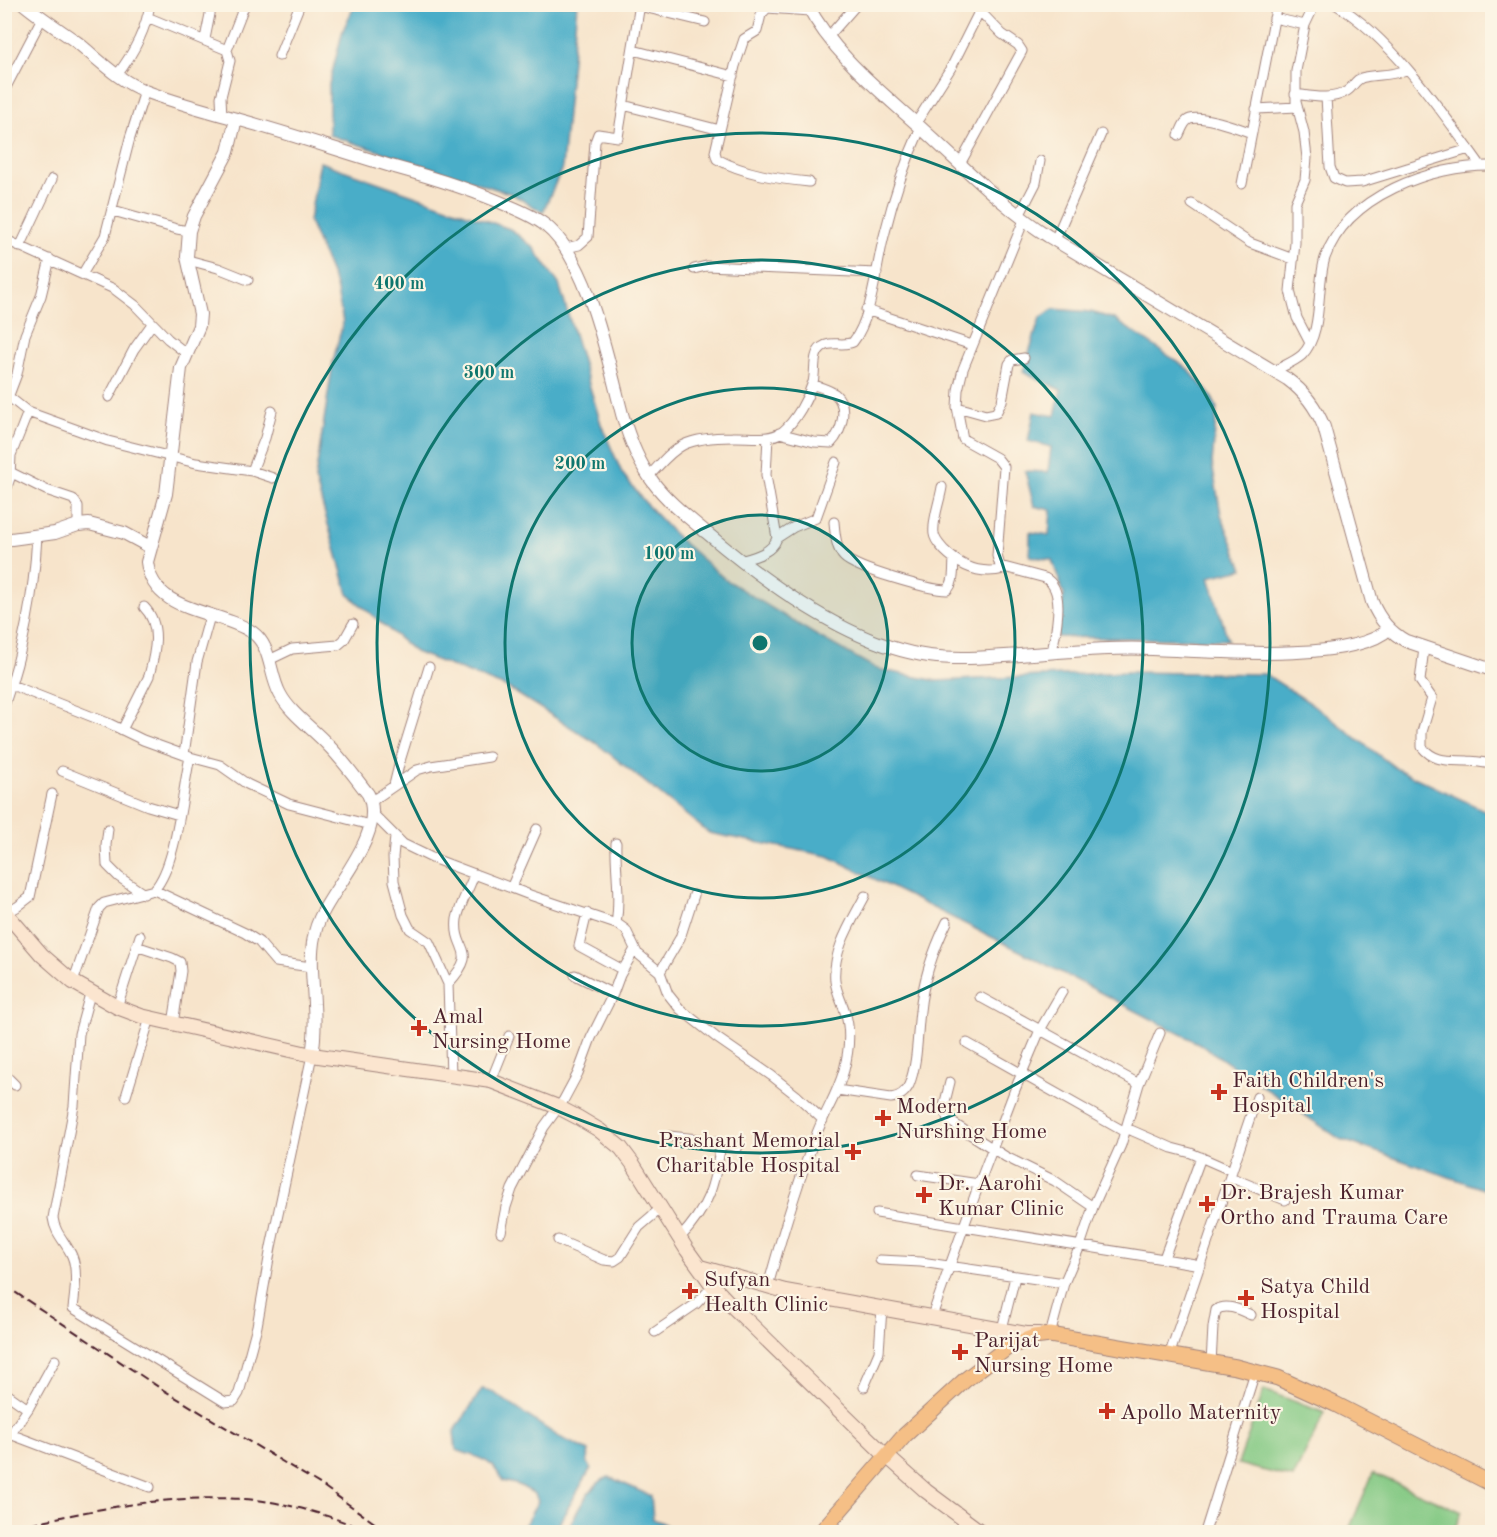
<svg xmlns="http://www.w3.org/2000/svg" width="1497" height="1537" viewBox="0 0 1497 1537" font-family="'Old Standard TT',serif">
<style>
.green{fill:#84c984;stroke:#677458;stroke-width:1.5}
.water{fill:#49adc8;stroke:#4a667a;stroke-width:1.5}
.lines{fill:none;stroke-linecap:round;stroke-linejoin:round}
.minor-casing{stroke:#a0827b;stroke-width:11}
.tertiary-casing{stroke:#a0827b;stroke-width:14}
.secondary-casing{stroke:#a0827b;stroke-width:16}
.primary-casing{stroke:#a0827b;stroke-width:17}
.minor{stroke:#fff;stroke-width:9}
.tertiary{stroke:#fff;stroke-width:12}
.secondary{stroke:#fbe5cf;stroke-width:14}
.primary{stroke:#f5bf86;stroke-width:15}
.rail{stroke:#4a1f2b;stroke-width:2;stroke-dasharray:9 4.5;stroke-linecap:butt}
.ring{fill:none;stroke:#0f766e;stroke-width:3}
.poi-dot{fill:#c8321e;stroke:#fcf5e5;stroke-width:2}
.labels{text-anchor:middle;stroke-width:4.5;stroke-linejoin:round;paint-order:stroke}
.poi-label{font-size:22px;fill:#4a1f2b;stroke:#fcf5e5;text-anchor:start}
.centre{fill:#0f766e;stroke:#fcf5e5;stroke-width:3}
.ring-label{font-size:18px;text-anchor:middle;font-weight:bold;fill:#0f766e;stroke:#fcf5e5;stroke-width:4.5;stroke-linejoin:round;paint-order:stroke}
</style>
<rect width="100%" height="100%" fill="#fcf5e5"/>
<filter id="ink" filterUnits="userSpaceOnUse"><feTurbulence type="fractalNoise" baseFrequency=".0167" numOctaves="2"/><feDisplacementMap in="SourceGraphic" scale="12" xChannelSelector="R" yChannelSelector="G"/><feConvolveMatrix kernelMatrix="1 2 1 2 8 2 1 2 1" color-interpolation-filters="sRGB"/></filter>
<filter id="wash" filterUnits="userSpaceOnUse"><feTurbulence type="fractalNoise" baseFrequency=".008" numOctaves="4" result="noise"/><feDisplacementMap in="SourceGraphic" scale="24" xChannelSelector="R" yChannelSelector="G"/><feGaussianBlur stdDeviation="1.35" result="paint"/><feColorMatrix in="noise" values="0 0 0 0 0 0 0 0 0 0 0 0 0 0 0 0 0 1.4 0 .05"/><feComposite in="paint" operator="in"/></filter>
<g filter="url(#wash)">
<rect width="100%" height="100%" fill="#f7e4cb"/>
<path class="green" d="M 1264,1390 L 1325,1413 L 1293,1478 L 1238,1464 Z
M 1373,1473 L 1462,1512 L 1453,1532 L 1348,1532 Z"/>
<path class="water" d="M 355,5 L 577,5 L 562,168 L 543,212 L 512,194 L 329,135 L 329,84 L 343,30 Z
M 320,162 L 510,229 L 533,247 L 559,284 L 601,424 L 622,473 L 647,505 L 679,539 L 726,580 L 814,634 L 877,669 L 937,681 L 1127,672 L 1265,674 L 1312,704 L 1397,769 L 1484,810 L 1492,819 L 1492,1192 L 1340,1139 L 1200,1044 L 1016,949 L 828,856 L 709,833 L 596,743 L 508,688 L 415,652 L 348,594 L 315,479 L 333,362 L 343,322 L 336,286 L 309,221 Z
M 1053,309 L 1091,312 L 1114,319 L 1188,369 L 1211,396 L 1217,408 L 1212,463 L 1221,515 L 1243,569 L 1209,577 L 1228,640 L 1057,637 L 1064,594 L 1052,560 L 1030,556 L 1030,532 L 1049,535 L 1051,510 L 1034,506 L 1025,471 L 1048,472 L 1051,447 L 1028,441 L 1034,412 L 1055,416 L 1061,390 L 1023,372 L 1040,318 Z
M 482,1389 L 491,1391 L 559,1437 L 589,1451 L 587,1462 L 591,1468 L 554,1532 L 521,1532 L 538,1501 L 535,1494 L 519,1485 L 503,1481 C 491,1458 479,1458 456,1450 L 454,1432 Z
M 609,1477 L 651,1496 L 653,1519 L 663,1523 L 674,1532 L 566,1532 C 577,1514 588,1484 609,1477 Z"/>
</g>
<g filter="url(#ink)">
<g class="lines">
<g class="minor-casing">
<path id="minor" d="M 1335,4 C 1391,37 1444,114 1481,166
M 639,6 L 705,22
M 147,17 L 227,50 L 230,61 L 221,97 L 222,116
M 1274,18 L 1305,25
M 828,37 L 857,4
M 205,39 L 212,4
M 227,50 L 245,4
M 633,50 L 733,76
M 279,56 L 300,4
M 117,75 C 133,54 146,30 150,4
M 4,91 L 42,18
M 1295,94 C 1311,96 1332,101 1347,91 C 1354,87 1355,78 1365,77 C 1380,74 1391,76 1406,70
M 1326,97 L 1330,167 L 1334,178 L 1345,183 L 1362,182 L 1469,149
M 623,105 L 720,130
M 1256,109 L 1297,107
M 916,123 L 952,66 L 983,4
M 1179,135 C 1182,129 1184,121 1190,119 C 1204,115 1238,128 1252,133
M 960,164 L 1022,51 L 1018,45 L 1002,34 L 973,4
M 809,182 C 779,179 744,174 717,159 L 715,152 L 735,66 L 744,39 L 757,31 L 761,15 L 767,8 L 810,11
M 1242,184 L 1277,4
M 1192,204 L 1250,243 L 1293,259
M 113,211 L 177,229 L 189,231
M 1019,216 L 1036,183 L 1040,161
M 1024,220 L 963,369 L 958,390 L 957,407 L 963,439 L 997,458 L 1004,467 L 997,556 L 1000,566 L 1045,578 C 1067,590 1055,632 1052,653
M 4,239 L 114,289 L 135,305 L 168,339 L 187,354
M 1055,240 L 1101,134
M 20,247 L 52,179
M 566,248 L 579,245 L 588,237 L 595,142 L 598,134 L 618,137 L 640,4
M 188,260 L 218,268 L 248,280
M 694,269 L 706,266 L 877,273
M 83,273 L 105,236 L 130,138 L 145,91
M 866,310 L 972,345
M 1310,343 L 1297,318 L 1290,291 L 1295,243 L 1295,203 L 1305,180 L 1307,158 L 1304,132 L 1296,102 L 1296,71 L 1305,25 L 1315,4
M 1274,371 C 1283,366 1294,362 1302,355 C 1324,333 1316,286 1325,258 C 1347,195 1432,165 1492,166
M 4,393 L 28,412 L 108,441 L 196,463 L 252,471 L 273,478
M 9,395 L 17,374 L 25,335 L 41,296 L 50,259
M 109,397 L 134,349 L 152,324
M 957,407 L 986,415 L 996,413 L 1002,401 L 1009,364 L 1012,360 L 1024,358
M 779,433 L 814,442 L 831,443 C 842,432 849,406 835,394 C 828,389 819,387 812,384
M 252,471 L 265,438 L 272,411
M 10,472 L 46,490 L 73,499 L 78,506 L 78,525
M 649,476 C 659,466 669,452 683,445 C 698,438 716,437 732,437 C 748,436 768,441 782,432 C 796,421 808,398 813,382 C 816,371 812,354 822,347 C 831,340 843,347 853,342 C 872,318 876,267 884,236 C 893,199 905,162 921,127
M 942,487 C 940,501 932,520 934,534 C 935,541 940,545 944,550 C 961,567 981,575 1004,569
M 4,496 L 10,478 L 11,455 L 28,412
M 834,522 C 835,533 836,549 844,557 C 856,569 930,590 947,590 C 955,583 953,569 954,559
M 777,538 L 794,527 L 816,518 L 836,462
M 740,561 C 754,557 772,553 777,538 L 766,475 L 768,437
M 1424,648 L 1420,681 L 1432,698 L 1422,732 L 1422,747 C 1435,763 1450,760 1468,761 C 1476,761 1484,763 1492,764
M 269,660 L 292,649 L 338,645 L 344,640 L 353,624
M 4,682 L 108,723 L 143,740 L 190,757 L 220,765 L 247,784 L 289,804 L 370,825
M 4,706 C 23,652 34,593 37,536
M 122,730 L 149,676 C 155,653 162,625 144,607
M 184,755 L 197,662 L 210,616
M 62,771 L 148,806 L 179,815
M 394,785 L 400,761 L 429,667
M 372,801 L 417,770 L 431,766 L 489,757
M 373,814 L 403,844 L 432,858 L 530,895 L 619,925 L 626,930 L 637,953 L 660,972 L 668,994 L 680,1009 L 717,1038 L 772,1076 L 796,1095 L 823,1120
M 108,829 L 106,845 L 107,865 L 119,877 L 144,894
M 395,837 L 393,857 L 394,881 L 403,915 L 410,929 L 429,942 L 448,984 L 451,1075
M 616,843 C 615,870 621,896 616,924
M 511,888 L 537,829
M 154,890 L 245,933 L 259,942 L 276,962 L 311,967
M 6,913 L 17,907 L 30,897 L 52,794
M 587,913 L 579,946 L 623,970
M 136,946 L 172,958 L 180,962 L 181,971 L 173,1024
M 660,972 L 680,938 L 694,895
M 575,975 L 613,994
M 73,982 L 99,908 L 104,903 L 154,890 C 177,865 182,792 190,757
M 448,984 C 481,948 453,953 457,919 C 460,904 469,889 474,875
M 90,994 L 79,1034 L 74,1106 L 53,1218 C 55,1234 66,1242 72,1256 C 78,1270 75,1293 73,1308 L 225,1402 L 234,1401 L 239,1393 L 257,1326 L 271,1247 L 312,1055
M 980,997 L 1139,1084
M 117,1007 L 140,936
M 967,1043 L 1125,1132
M 4,1074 L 15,1085
M 491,1081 L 509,1036
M 950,1082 L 944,1106 L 948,1120 L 1006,1157 L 1055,1181 L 1093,1207
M 837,1090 L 891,1098 C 900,1097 905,1093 909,1085 C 918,1063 917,1035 920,1011 C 923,979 933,951 947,922
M 126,1096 L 150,1018
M 1126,1128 L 1172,1148 L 1191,1153 L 1232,1171
M 669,1136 L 707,1140 L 738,1147
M 918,1175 L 979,1184
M 1230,1177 L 1285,1200
M 877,1213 L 1201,1265
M 501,1232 L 506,1207 L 512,1189 L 544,1127 L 563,1101 L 578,1073 L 591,1038 L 613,994 L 620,975 L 635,949
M 679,1239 C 709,1207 714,1187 721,1144
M 558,1240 L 604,1260 L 614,1261 L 620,1257 L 639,1227 L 660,1209
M 1164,1258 L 1201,1157
M 880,1260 L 921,1262 L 1064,1283
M 768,1286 C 782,1235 797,1183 817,1133 C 825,1112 838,1093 844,1070 C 849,1051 851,1030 845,1012 C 842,1002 836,991 835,981 C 832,951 852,921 865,896
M 932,1316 L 979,1184 L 1014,1092 L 1040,1030 L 1062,992
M 1002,1329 L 1015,1277
M 655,1332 L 696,1304 L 713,1286
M 1050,1335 L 1064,1283 L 1080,1246 L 1093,1207 L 1121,1145 L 1139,1084 L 1160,1033
M 1169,1356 L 1257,1097
M 1211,1363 L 1213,1327 L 1216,1310 C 1227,1303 1240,1310 1251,1315
M 864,1387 L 879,1352 L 882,1308
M 4,1392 L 28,1409
M 10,1434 L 150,1487
M 4,1444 L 28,1409 L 55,1360
M 1205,1532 L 1255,1372"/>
</g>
<g class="tertiary-casing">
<path id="tertiary" d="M 24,4 C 41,18 60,30 78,43 C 99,60 119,81 145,91 C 176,103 208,111 240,120 C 291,134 341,151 391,166 C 431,177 471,189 509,206 C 521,211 535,217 545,225 C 589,260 608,361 622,414 C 629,438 638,462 653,482 C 668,502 688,517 707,533 C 766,583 851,646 929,656 C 960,660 990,657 1020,655 C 1064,652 1109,647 1153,649 C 1204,651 1352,664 1389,629
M 807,4 C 832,53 879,90 919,126 C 961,164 1000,205 1048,236 L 1287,379 C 1305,392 1316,407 1324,427 L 1372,602 C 1379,619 1389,632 1406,641 L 1492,670
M 236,119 L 228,152 L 194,216 L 189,231 L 187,257 L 200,314 L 199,326 L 181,368 L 166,494 L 147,562 C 153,614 218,609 252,632 C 272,646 269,674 280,694 C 290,713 312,728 327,744 C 342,759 355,777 368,794 C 387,832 335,884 320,918 C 307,946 313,975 314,1004 C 315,1021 315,1038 312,1055
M 4,540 L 55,533 L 78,525 L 89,524 L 124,533 L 150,547"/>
</g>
<g class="secondary-casing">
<path id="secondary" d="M 4,911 L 42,955 L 73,982 L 117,1007 L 141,1016 L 312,1055 L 491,1081 L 558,1107 L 579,1118 L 599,1130 L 621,1148 L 633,1164 L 687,1250 L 713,1286 L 729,1303 L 880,1450 L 926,1491 L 981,1532
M 700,1267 L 785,1291 L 1026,1334 L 1039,1334"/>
</g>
<g class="primary-casing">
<path id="primary" d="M 821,1532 L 905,1435 L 965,1380 L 1008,1347 L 1034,1337 L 1050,1335 L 1236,1367 L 1278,1378 L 1335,1404 L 1492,1484"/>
</g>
<use href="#minor" class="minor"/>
<use href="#tertiary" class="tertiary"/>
<use href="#secondary" class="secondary"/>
<use href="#primary" class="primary"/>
<path class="rail" d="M 4,1285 L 160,1388 L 323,1486 L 387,1532
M 4,1530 C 83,1511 173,1492 255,1500 C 294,1504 334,1517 370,1532
M 36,1532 L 117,1529 L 193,1532"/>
</g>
</g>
<circle cx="760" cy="643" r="128" fill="#0f766e" fill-opacity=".12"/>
<g class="ring">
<circle cx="760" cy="643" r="128"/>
<circle cx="760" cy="643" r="255"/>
<circle cx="760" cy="643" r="383"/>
<circle cx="760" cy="643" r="510"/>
</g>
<g class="poi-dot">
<path d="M416 1019h6v6h6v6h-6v6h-6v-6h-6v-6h6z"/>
<path d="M1216 1083h6v6h6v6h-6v6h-6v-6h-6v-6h6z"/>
<path d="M880 1109h6v6h6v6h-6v6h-6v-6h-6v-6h6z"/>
<path d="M850 1143h6v6h6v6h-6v6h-6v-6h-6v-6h6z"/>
<path d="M921 1186h6v6h6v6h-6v6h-6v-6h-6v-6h6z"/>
<path d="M1204 1195h6v6h6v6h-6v6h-6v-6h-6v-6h6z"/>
<path d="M687 1282h6v6h6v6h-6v6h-6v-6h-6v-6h6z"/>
<path d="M1243 1289h6v6h6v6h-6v6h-6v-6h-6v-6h6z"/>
<path d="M957 1343h6v6h6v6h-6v6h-6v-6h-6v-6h6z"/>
<path d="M1104 1402h6v6h6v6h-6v6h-6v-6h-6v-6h6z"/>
</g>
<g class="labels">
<g class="poi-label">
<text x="432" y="1023">Amal<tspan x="432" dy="25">Nursing Home</tspan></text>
<text x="1232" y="1087">Faith Children's<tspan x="1232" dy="25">Hospital</tspan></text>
<text x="896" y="1113">Modern<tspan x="896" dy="25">Nurshing Home</tspan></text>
<text x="840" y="1147" text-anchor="end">Prashant Memorial<tspan x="840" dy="25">Charitable Hospital</tspan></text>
<text x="938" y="1190">Dr. Aarohi<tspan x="938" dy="25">Kumar Clinic</tspan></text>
<text x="1220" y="1199">Dr. Brajesh Kumar<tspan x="1220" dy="25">Ortho and Trauma Care</tspan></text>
<text x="704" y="1286">Sufyan<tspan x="704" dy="25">Health Clinic</tspan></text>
<text x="1260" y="1293">Satya Child<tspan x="1260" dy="25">Hospital</tspan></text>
<text x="974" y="1347">Parijat<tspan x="974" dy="25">Nursing Home</tspan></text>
<text x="1120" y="1419">Apollo Maternity</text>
</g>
</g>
<circle cx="760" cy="643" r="9" class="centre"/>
<g class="ring-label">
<text x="399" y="289">400 m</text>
<text x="489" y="378">300 m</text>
<text x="580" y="469">200 m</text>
<text x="669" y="559">100 m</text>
</g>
<rect width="1497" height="1537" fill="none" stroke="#fcf5e5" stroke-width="24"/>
</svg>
